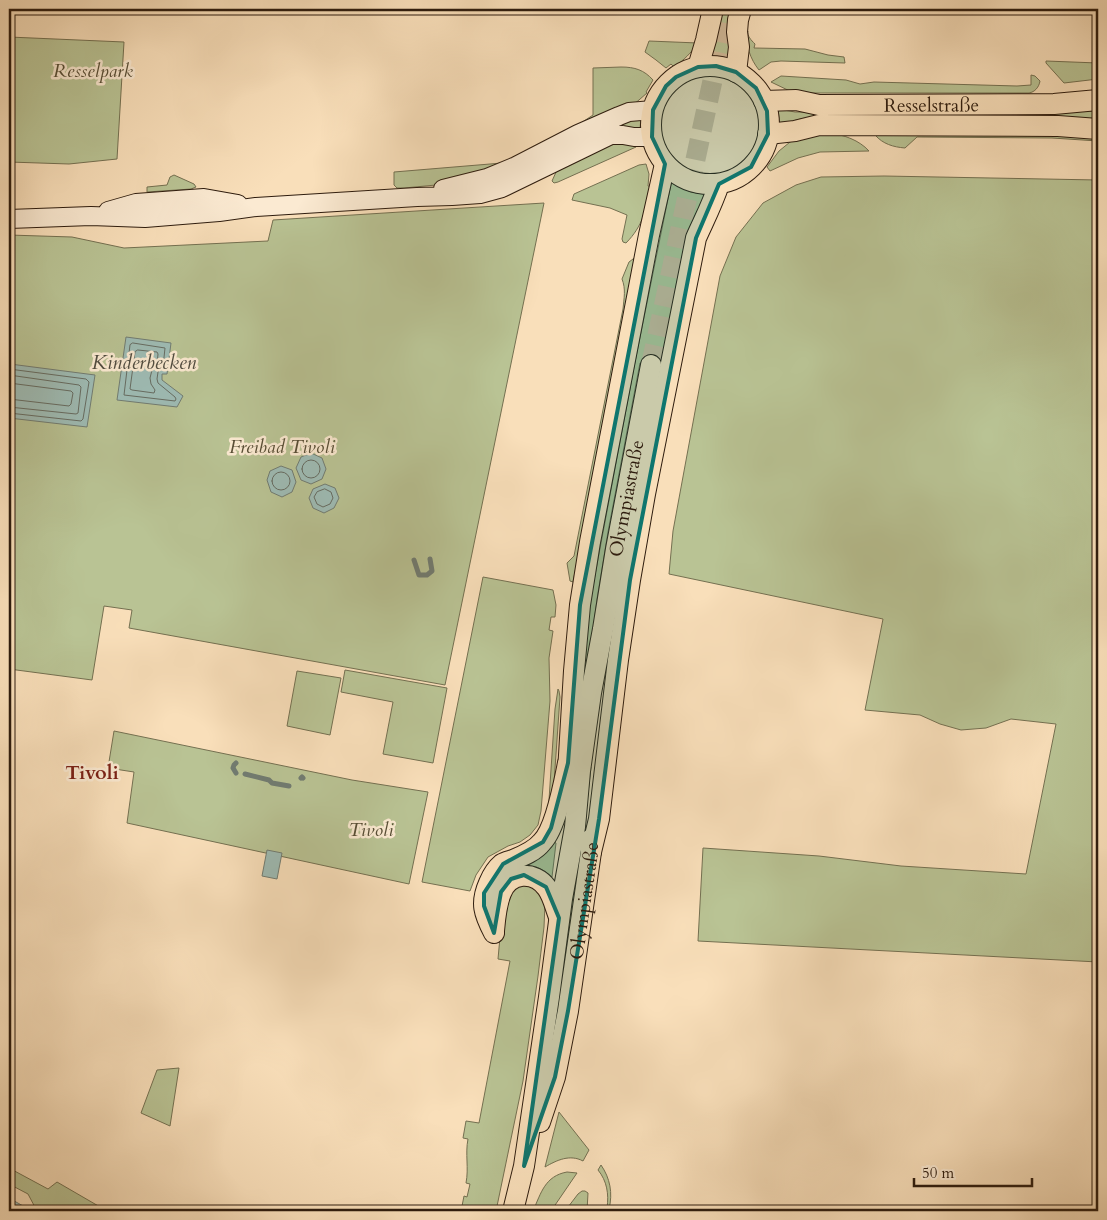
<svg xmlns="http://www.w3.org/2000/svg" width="1107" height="1220" viewBox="0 0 1107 1220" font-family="Cardo,serif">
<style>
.green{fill:#b9c394;stroke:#747051}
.water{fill:#9ebcb5;stroke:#717c72}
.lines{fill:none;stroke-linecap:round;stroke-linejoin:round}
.shore{stroke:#666c62;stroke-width:1}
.stream{stroke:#717c72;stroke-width:5}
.primary-tunnel{stroke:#d0b898;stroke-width:20;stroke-dasharray:20 10;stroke-linecap:butt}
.secondary-casing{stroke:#2e1c0e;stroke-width:20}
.primary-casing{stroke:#2e1c0e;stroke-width:22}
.secondary{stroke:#fbead2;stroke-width:18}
.primary{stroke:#f9dfba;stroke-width:20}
.marked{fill:#0f766e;fill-opacity:0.2;stroke:#0f766e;stroke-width:4;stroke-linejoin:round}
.labels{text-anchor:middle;stroke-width:5;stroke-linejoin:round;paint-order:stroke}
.park-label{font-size:19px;font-style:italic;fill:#584e36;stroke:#fbead2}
.street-label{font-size:19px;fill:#2e1c0e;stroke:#fbead2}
.water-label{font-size:20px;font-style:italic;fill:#504c40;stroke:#fbead2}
.neighbourhood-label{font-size:20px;font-weight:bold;fill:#7a1f14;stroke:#fbead2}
</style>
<rect width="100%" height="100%" fill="#f9dfba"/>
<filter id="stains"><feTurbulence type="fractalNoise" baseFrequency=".004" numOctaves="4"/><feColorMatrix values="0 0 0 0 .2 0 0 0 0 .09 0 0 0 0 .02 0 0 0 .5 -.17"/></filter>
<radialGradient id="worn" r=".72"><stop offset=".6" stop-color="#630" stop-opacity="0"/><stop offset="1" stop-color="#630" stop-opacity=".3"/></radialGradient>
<path class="green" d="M 718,9 L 735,9 L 730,56 C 725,57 714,54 708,55 Z
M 746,31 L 748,31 C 747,36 751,40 755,44 L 754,48 L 805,49 L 828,55 L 844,57 L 845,63 L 781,61 L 771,62 L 759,70 C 750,59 746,45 746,31 Z
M 9,37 L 124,42 L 117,159 L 69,164 L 9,162 Z
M 649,41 L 698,43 C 691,53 684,60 674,67 L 671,64 L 666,68 L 656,60 L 645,52 Z
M 1046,61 L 1098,63 L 1098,79 L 1064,83 L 1046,63 Z
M 621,67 C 635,67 644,70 653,80 L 646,92 L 647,93 L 632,106 L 499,169 L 436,185 L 404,188 L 397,188 L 394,185 L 394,172 L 502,163 L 572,129 L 593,115 L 593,68 Z
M 1031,75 L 1035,76 L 1040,81 C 1039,87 1035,92 1029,93 L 794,93 L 771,82 L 781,76 L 846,80 L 860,84 L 874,82 L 1017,86 L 1031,85 Z
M 778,109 L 795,112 L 1064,113 L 1098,110 L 1098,119 L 810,117 L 796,120 L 780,127 Z
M 641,117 L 640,129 L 628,127 L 615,128 L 610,125 Z
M 830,133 C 844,135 859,140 869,151 L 820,152 L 798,158 L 770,171 L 767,167 L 779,151 L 795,138 Z
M 1006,134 L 1098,137 L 1098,141 L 1052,138 L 917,137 L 905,148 C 893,147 883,144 875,135 Z
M 609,143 L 631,144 L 636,147 L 558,182 L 554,183 L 552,181 L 557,170 Z
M 646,164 L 649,174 L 648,186 L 651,187 C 646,209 643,226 626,243 L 623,242 L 622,239 L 627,215 L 610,208 L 572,200 L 574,194 L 639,165 Z
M 174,175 L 194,184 L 196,187 L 191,189 L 147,192 L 147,187 L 167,185 L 170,177 Z
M 884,176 L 1098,180 L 1098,962 L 698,941 L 703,848 L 819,856 L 901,866 L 1026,874 L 1056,724 L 1011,719 L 986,728 L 961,730 L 940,724 L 920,715 L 865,710 L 883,619 L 669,574 L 673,531 L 720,276 L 736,237 L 763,203 L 796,185 L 821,177 Z
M 672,183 L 691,192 L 705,194 L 705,196 L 694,218 L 692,225 L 664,368 L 640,363 L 608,532 L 597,599 L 581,726 L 584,646 L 589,607 L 635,362 L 671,184 Z
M 544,203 L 445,685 L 129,628 L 132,610 L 104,606 L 92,680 L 9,669 L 9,235 L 72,237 L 124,248 L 268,241 L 273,220 Z
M 637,256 L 573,582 L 570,581 L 567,563 L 574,556 L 623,309 C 624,298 626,289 622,279 L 629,262 Z
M 483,577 L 553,590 L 556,605 L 555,617 L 551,617 L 549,630 L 553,631 L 549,658 L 550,701 L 541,811 L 538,825 L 530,835 L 520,842 L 508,846 L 488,857 L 476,875 L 470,891 L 422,882 Z
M 345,670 L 447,688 L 433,763 L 383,754 L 393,702 L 341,692 Z
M 297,671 L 341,678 L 330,735 L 287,726 Z
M 558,689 L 559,691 L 560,697 L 553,797 L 548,815 L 555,709 Z
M 114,731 L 352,780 L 428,792 L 409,884 L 127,823 L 134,772 L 108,768 Z
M 586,767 L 591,767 L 579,872 L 566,964 L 546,1079 Z
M 553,841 L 556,843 L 552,877 C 544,870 537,866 527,865 Z
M 517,885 L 537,887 L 545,903 L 544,927 L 538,976 L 523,1081 L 496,1211 L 461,1211 L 464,1196 L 467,1197 L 470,1184 L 466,1183 C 469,1168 465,1154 468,1139 L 463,1138 L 466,1121 L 479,1123 L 510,961 L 498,959 L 503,904 Z
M 179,1068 L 170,1126 L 141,1113 L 157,1070 Z
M 559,1112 L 589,1150 L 583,1161 C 570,1154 557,1160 545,1167 Z
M 601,1165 C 610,1178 613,1193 609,1209 L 607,1208 C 609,1194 607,1181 598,1170 Z
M 9,1168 L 48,1189 L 57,1182 L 107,1211 L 37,1211 L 28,1194 L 9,1184 Z
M 567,1172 L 577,1173 L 551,1211 L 533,1211 C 541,1193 545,1176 567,1172 Z
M 582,1191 L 585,1191 L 588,1193 L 587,1211 L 565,1211 L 578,1194 Z"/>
<path class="water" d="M 126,337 L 171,343 L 167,374 L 162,374 L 162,380 L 183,396 L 177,407 L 117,400 Z
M 10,364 L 95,375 L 87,427 L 9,418 L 9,374 Z
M 311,453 L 322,458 L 326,469 L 322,479 L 311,484 L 301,480 L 296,468 L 301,457 Z
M 281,466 L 292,470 L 296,482 L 292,492 L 282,497 L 271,492 L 267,480 L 270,471 Z
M 325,484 L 335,488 L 339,498 L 334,508 L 324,513 L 313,508 L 309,498 L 313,489 Z
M 267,850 L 282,853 L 277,879 L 262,876 Z
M 9,1198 L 32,1211 L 9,1211 Z"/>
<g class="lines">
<path class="shore" d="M 133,343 L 165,348 L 163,367 L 158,372 L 157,379 L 158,383 L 175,397 L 176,399 L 175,401 L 124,395 L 130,345 Z
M 138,350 L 157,352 L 158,354 L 157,364 L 152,370 L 150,378 L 151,384 L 155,390 L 154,393 L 132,390 L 130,389 L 135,352 Z
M 9,369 L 86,379 L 89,382 L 83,419 L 81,421 L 9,413
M 9,375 L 79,385 L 81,387 L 78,413 L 76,414 L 9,407
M 9,383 L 71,391 L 73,393 L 71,404 L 69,406 L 9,399
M302 469a9 9 0 1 1 18 0a9 9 0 1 1-18 0Z
M272 481a9 9 0 1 1 18 0a9 9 0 1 1-18 0Z
M 325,489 L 331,492 L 333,498 L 330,504 L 323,507 L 317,504 L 314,497 L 317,492 Z"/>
<path class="stream" d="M 414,560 L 419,575 L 427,575 L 432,571 L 430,559
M 236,773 L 233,768 L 234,765 L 236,763
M 245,774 L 269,780 L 272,783 L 289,786
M 301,778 L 302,777 L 303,778"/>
<path class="primary-tunnel" d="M 651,365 L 728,9"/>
<g class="secondary-casing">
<path id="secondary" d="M 443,189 L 487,178 L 516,166 L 578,134 L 619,116 L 629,112 L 653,110
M 108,211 L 136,203 L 204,198 L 238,204
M 9,219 L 91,216 L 145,218 L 219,212 L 256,207 L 417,197 L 452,196 L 480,194 L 502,188 L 611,135 L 623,135 L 634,137 L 652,137"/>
</g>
<g class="primary-casing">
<g id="primary">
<circle cx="710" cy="125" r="59"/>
<path d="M 698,67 L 706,40 L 713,9"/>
<path d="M 736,72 L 739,47 L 737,32 L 738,20 L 741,9"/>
<path id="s1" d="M 764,101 L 796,100 L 819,105 L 1054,104 L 1098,100"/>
<path d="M 768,134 L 795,131 L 819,125 L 1058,126 L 1098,129"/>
<path d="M 568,772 L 574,671 L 580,605 L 590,542 L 649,235 L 665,164"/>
<path d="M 591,852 L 599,819 L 618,660 L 630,580 L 645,494 L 696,238 C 704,220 713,203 719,184"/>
<path d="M 494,931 C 495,919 496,905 501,893 C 509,872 534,870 547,888 C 553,896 555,907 559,917"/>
<path d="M 494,933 C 484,914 480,903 489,883 C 492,876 496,869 502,864 C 505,862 510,861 513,860 C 523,856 535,851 542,842 C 556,828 564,783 568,763"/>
<path id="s2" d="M 540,1122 L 555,1077 L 568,1011 L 591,852 L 591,839"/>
<path id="s3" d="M 513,1211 L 524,1166 L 549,997 L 562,899 L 575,827 L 580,771 L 591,693 L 603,629 L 616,549 L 651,365"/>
</g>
</g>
<use href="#secondary" class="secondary"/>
<use href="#primary" class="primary"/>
</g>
<path class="marked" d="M 716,66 L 736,72 L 756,88 L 767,111 L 768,134 L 751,167 L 719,184 L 696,238 L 630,580 L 599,819 L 568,1011 L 555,1077 L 524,1166 L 559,918 L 546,887 L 524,875 L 511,879 L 501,892 L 494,933 L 484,906 L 484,893 L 503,864 L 543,842 L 551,828 L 568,763 L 580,605 L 665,164 L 652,137 L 653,110 L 666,86 L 676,77 L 698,67 Z"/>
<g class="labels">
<g class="park-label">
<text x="93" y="77">Resselpark</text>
<text x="282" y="453">Freibad Tivoli</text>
<text x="371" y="836">Tivoli</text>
</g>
<g class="street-label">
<text dy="7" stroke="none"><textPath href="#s1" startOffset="168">Resselstraße</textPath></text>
<text dy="7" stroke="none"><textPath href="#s3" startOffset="722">Olympiastraße</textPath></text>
<text dy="7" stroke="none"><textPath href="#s2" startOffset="226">Olympiastraße</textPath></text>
</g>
<g class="water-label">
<text x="144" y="369">Kinderbecken</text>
</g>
<g class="neighbourhood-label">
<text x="92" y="779">Tivoli</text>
</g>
</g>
<rect width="1107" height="1220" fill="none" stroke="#f9dfba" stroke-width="30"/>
<rect x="10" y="10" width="1087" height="1200" fill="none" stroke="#2e1c0e" stroke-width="2.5"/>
<rect x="15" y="15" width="1077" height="1190" fill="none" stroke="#2e1c0e"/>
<path d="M914 1178v8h118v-8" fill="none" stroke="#2e1c0e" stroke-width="2.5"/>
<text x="922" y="1178" font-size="15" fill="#2e1c0e" stroke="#fbead2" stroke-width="4" paint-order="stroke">50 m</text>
<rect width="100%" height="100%" filter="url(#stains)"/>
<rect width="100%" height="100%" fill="url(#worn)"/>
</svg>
